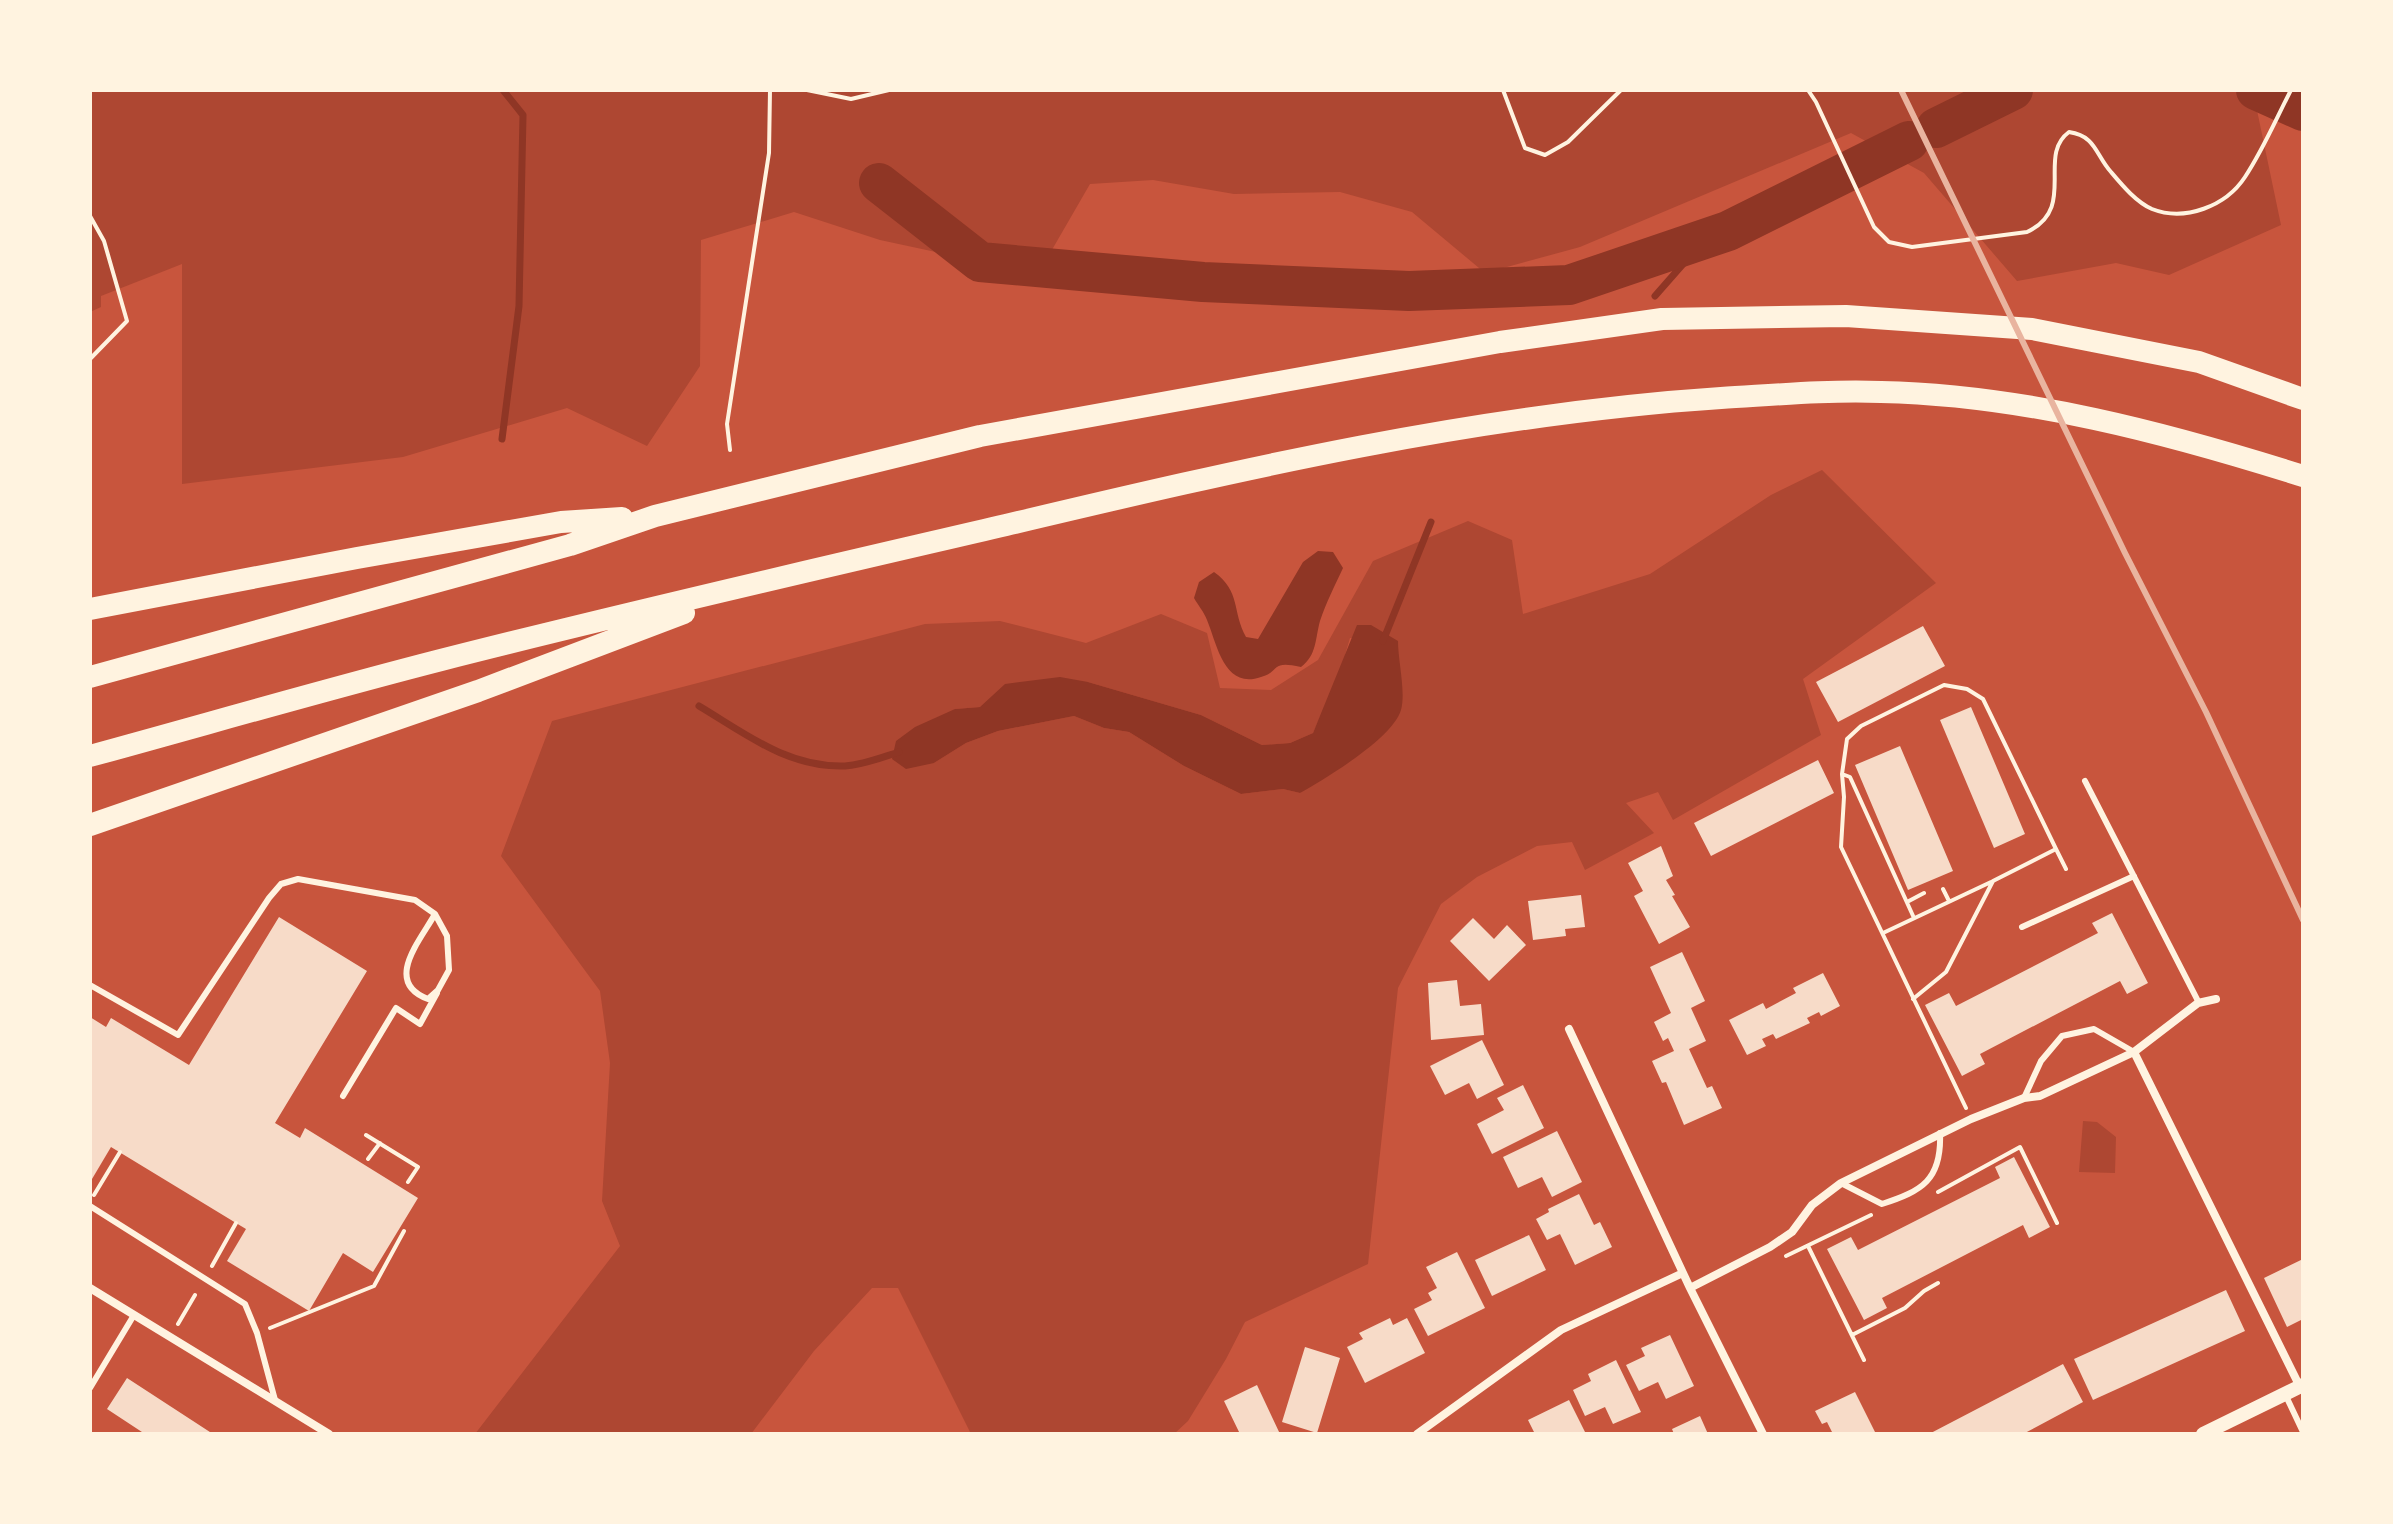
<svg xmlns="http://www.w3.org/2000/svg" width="2393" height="1524" viewBox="0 0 2393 1524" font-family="Arial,sans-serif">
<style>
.green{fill:#ae4732;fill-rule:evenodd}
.water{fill:#8f3625}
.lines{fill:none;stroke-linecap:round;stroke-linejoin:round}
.stream{stroke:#8f3625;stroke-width:7}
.river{stroke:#8f3625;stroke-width:40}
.building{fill:#f7dbc8}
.path{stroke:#fff3e0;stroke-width:4}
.service{stroke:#fff3e0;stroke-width:6}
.minor{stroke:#fff3e0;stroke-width:8}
.tertiary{stroke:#fff3e0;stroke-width:14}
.motorway{stroke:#fff3e0;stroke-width:22}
.rail{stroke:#e9b49f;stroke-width:6}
</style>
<rect width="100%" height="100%" fill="#c8553d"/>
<path class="green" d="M 90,90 L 2303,90 L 2303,101 L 2254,96 L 2281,225 L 2169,275 L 2116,263 L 2017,281 L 1924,173 L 1851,133 L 1580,247 L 1485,273 L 1412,212 L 1340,192 L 1234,194 L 1153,180 L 1090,184 L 1038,274 L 880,240 L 794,212 L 701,240 L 700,366 L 647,446 L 567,408 L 403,457 L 182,484 L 182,264 L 101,296 L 101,307 L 90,312 Z
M 1822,470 L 1936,583 L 1803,679 L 1821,735 L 1673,820 L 1658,792 L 1626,803 L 1654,833 L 1585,870 L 1572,842 L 1537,846 L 1477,877 L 1441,904 L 1398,988 L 1368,1264 L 1245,1322 L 1226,1359 L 1188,1421 L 1174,1434 L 971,1434 L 898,1288 L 872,1288 L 814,1351 L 751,1434 L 475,1434 L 620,1246 L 602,1201 L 610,1063 L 600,991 L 501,856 L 552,721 L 925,624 L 1000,621 L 1086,643 L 1161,614 L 1207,633 L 1220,688 L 1271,690 L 1318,660 L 1373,561 L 1468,521 L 1512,540 L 1523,614 L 1650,574 L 1771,495 ZM 1350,638 L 1398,641 L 1398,661 L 1300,793 L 1283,789 L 1241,794 L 1184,766 L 1129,732 L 1104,728 L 1074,716 L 998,731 L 966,743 L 934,763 L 955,709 L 980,707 L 1088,682 L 1201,715 L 1262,745 L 1290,743 L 1313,733 L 1340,672 Z
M 2083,1121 L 2097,1122 L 2116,1137 L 2115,1173 L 2079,1172 Z"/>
<path class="water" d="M 1318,551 L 1333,552 L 1343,568 C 1335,585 1326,603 1320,621 C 1315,639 1317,655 1301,667 C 1270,660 1281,671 1261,677 C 1224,690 1217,644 1207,620 C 1204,612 1198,605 1194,598 L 1199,582 L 1214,572 C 1241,591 1232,612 1246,637 L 1258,639 L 1303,562 Z
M 1357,625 L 1371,625 L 1398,641 C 1398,661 1406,692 1401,710 C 1393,738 1325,779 1300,793 L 1283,789 L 1241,794 L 1184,766 L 1129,732 L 1104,728 L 1074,716 L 998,731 L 966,743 L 934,763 L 906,769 L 892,759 L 896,741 L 915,727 L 955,709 L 980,707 L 1005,684 L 1060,677 L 1088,682 L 1201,715 L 1262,745 L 1290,743 L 1313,733 Z"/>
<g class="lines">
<path class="stream" d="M 1655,296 L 1705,239
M 502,439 L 519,306 L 523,115 L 503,90
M 1383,641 L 1431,522
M 699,706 C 746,734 788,768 845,766 C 863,765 883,757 899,752"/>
<path class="river" d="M 2256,90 L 2303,111
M 1936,128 L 2013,90
M 879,183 L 980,262 L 1203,282 L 1409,291 L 1569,285 L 1728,231 L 1909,141"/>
</g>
<path class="building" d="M 1923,626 L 1945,666 L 1838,722 L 1816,682 Z
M 1971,707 L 2025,834 L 1994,848 L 1940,720 Z
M 1900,746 L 1953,871 L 1908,890 L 1855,765 Z
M 1818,760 L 1834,793 L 1711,856 L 1694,823 Z
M 1661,846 L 1673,876 L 1666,880 L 1675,895 L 1672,896 L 1690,927 L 1659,944 L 1634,896 L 1643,891 L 1628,863 Z
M 1581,895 L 1585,927 L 1565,929 L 1566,936 L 1533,940 L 1528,901 Z
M 2112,913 L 2148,983 L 2127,994 L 2120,981 L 1980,1054 L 1985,1064 L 1962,1076 L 1925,1005 L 1949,993 L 1956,1006 L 2098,933 L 2092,923 Z
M 279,917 L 367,971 L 275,1123 L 300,1138 L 305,1128 L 418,1198 L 373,1272 L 343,1253 L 309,1311 L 227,1261 L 246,1229 L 236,1223 L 111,1147 L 92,1179 L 90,1177 L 90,1017 L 106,1027 L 111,1018 L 189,1065 Z
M 1473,918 L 1494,939 L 1507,925 L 1526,945 L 1489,981 L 1450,941 Z
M 1682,952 L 1705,1001 L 1691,1008 L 1706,1041 L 1689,1049 L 1707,1088 L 1712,1086 L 1722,1108 L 1684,1125 L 1666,1082 L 1662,1083 L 1652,1061 L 1674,1051 L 1668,1038 L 1663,1041 L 1654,1022 L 1671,1013 L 1650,967 Z
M 1823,973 L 1840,1006 L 1821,1016 L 1819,1012 L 1807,1018 L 1810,1023 L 1776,1039 L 1773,1034 L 1762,1039 L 1766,1046 L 1747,1055 L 1729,1020 L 1763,1003 L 1766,1009 L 1796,993 L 1793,988 Z
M 1457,980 L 1460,1006 L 1481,1004 L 1484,1035 L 1431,1040 L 1428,983 Z
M 1482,1040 L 1504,1085 L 1477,1099 L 1469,1083 L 1445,1095 L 1430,1066 Z
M 1523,1085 L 1544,1128 L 1492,1154 L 1477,1124 L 1504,1110 L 1497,1098 Z
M 1557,1131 L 1582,1182 L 1552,1197 L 1542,1177 L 1518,1188 L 1503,1157 Z
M 2014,1157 L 2050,1227 L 2029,1238 L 2023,1225 L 1882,1298 L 1887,1308 L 1864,1320 L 1827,1249 L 1851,1237 L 1858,1250 L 2000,1178 L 1995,1167 Z
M 1579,1194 L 1594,1225 L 1600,1222 L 1612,1247 L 1575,1265 L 1560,1234 L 1547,1240 L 1536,1219 L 1549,1212 L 1548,1209 Z
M 1529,1235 L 1546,1270 L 1492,1296 L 1475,1260 Z
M 1457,1252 L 1485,1308 L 1428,1336 L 1414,1309 L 1432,1300 L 1428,1293 L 1437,1288 L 1426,1267 Z
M 2303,1259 L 2303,1319 L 2287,1327 L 2264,1278 Z
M 2226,1290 L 2245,1331 L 2093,1400 L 2074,1359 Z
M 1390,1318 L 1393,1325 L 1407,1318 L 1425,1353 L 1365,1383 L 1347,1347 L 1363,1339 L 1359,1333 Z
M 1670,1335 L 1694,1386 L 1666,1399 L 1658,1382 L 1639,1391 L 1626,1365 L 1645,1356 L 1641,1348 Z
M 1305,1347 L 1340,1358 L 1317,1433 L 1282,1422 Z
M 1616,1360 L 1641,1412 L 1613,1424 L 1605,1407 L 1585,1416 L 1573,1390 L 1591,1381 L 1588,1374 Z
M 2063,1364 L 2083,1402 L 2023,1434 L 1929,1434 Z
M 127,1378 L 213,1434 L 145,1434 L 107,1409 Z
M 1257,1385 L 1280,1434 L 1240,1434 L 1224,1401 Z
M 1855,1392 L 1876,1434 L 1833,1434 L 1827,1422 L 1822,1424 L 1815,1411 Z
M 1569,1400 L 1586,1434 L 1535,1434 L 1528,1420 Z
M 1700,1416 L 1708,1434 L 1674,1434 L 1672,1429 Z"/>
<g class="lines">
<path class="path" d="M 807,90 L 851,99 L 889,90
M 1503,90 L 1525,148 L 1545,155 L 1568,142 L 1621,90
M 1808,90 L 1816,102 L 1874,227 L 1889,242 L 1912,247 L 2027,232 C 2078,208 2036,156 2069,132 C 2096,136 2095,154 2111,172 C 2122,185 2136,202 2152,209 C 2185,222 2226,206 2245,177 C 2263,150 2276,119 2291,90
M 90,216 L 104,241 L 127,321 L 90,359
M 730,450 L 727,424 L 769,153 L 770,90
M 1842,774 L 1844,797 L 1841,847 L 1966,1108
M 1943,889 L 1949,901
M 1907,902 L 1924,893
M 1914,918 L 1850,777 L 1842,774 L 1847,739 L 1861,726 L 1944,685 L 1967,689 L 1983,699 L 2056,849
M 1883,933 L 1991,882
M 1913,999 L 1946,972 L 1993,881 L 2056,849 L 2066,869
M 366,1135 L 418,1167 L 408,1182
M 368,1159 L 380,1143
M 1938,1192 L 2020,1147 L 2057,1223
M 94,1195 L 120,1152
M 1808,1246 L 1864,1360
M 1786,1256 L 1871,1215
M 212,1266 L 236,1223
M 178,1324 L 195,1295
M 270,1328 L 374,1286 L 404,1231
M 1852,1335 L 1905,1308 L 1924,1291 L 1938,1283"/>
<path class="service" d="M 2085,781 L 2199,1003
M 2022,927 L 2134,876
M 90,985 L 178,1035 L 269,898 L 281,884 L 298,879 L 415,900 L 435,914 L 447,936 L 449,970 L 438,990 L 428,999 C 383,982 420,941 435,914
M 343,1096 L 396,1008 L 420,1024 L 437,993
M 2024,1098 L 2041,1061 L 2062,1036 L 2094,1029 L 2134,1052
M 1841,1183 L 1882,1204 C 1922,1191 1942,1180 1940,1133
M 90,1206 L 245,1304 L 257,1333 L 275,1400
M 90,1388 L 134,1315
M 2285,1394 L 2303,1432"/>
<path class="minor" d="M 1569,1029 L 1690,1288 L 1763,1434
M 2134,1052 L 2300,1387
M 90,1288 L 329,1434
M 1690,1288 L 1770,1247 L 1792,1232 L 1812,1205 L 1841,1183 L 1971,1119 L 2024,1098 L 2040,1096 L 2134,1052 L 2198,1003 L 2216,999
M 1417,1434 L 1561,1330 L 1683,1273"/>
<path class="tertiary" d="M 2203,1434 L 2303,1385"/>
<path class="motorway" d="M 90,609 L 357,558 L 561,522 L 622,518
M 90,677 L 570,545 L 655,516 L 980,436 L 1500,342 L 1662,319 L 1846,316 L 2032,329 L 2199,362 L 2303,399
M 90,756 C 207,724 324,690 441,660 C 629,612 817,569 1006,525 C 1242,469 1478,414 1721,398 C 1774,395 1828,390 1881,392 C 2024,395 2167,433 2303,476
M 90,825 L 478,691 L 684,613"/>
<path class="rail" d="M 1901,90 L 2125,553 L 2206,712 L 2303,920"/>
</g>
<rect width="2393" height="1524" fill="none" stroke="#fff3e0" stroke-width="184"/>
</svg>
